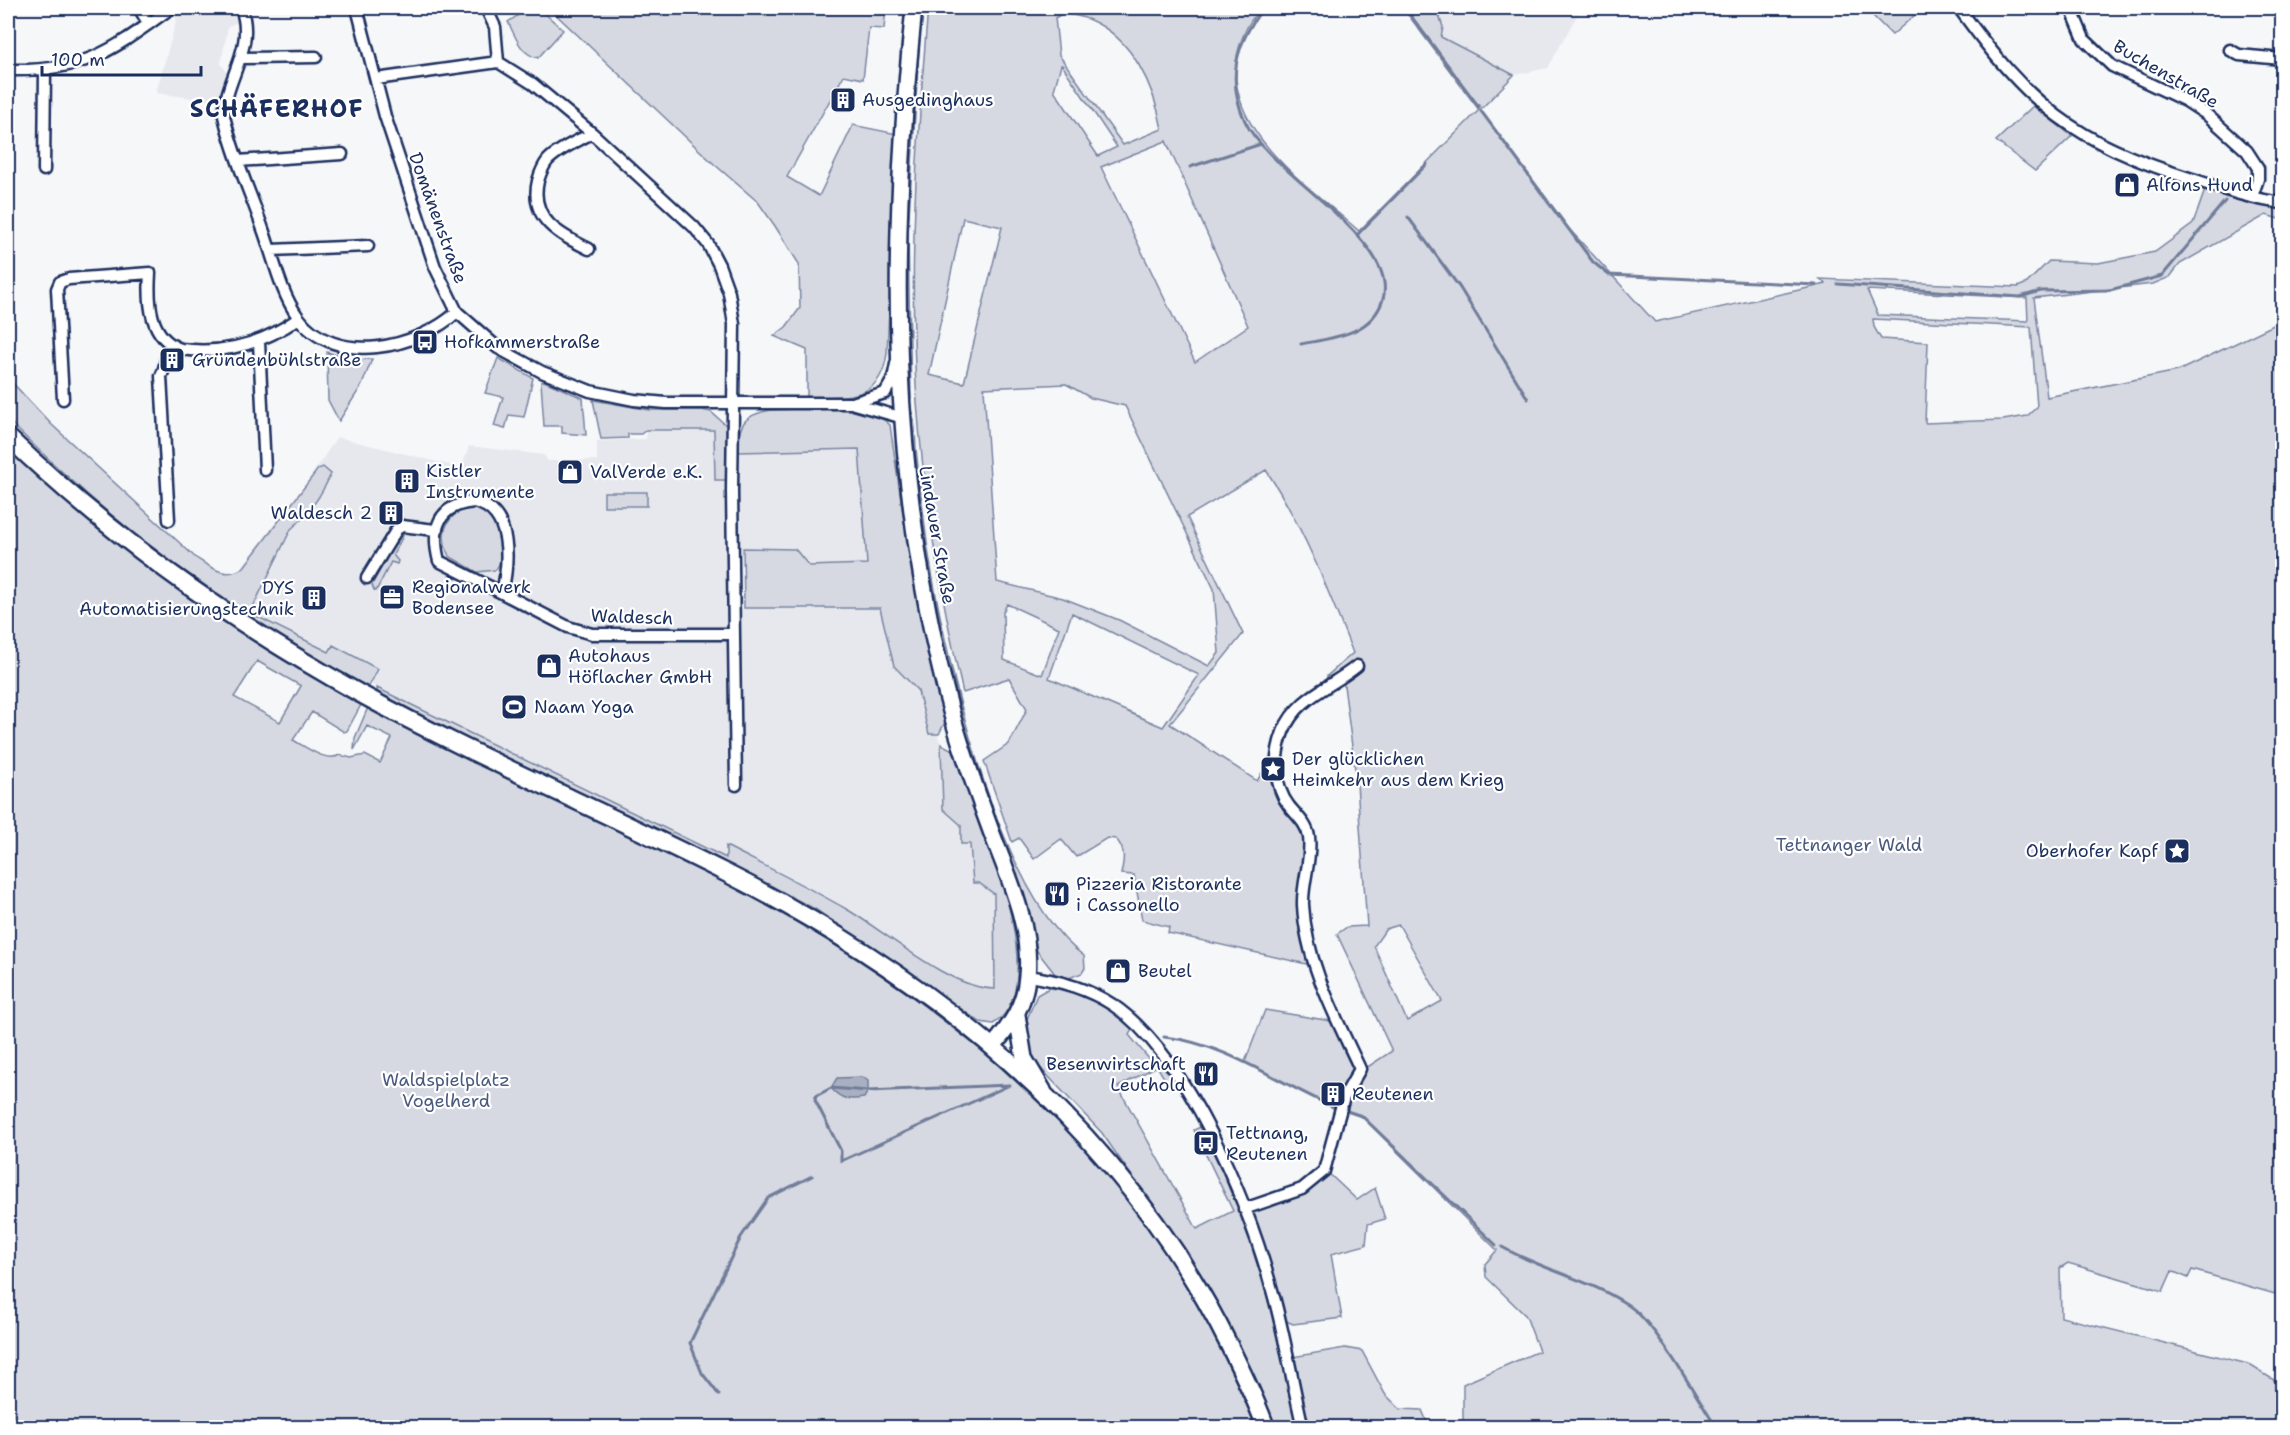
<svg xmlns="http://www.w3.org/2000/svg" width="2290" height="1435" viewBox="0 0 2290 1435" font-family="'Shantell Sans',sans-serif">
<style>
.built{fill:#e6e8ee}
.green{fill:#d6d9e2;stroke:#7884a0;stroke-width:1.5;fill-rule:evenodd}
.water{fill:#a9b0c1;stroke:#707c99;stroke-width:1.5}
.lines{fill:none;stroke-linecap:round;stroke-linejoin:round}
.stream{stroke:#707c99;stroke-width:3}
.street-casing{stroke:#1b2f5e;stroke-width:15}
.secondary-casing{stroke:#1b2f5e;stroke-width:20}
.primary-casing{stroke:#1b2f5e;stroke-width:21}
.street{stroke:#fff;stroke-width:10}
.secondary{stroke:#fff;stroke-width:15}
.primary{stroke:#fff;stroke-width:16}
.labels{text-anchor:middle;stroke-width:4.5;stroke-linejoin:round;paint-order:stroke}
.street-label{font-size:18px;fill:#1b2f5e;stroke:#fff}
.poi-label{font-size:18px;fill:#1b2f5e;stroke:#fff;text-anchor:start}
.park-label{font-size:18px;fill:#4a5a7f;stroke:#fff}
.district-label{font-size:24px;font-weight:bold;letter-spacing:1.5px;fill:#1b2f5e;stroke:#fff}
</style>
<rect width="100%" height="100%" fill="#f6f7f9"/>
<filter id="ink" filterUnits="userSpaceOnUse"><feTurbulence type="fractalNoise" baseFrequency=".0167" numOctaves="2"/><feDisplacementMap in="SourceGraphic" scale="12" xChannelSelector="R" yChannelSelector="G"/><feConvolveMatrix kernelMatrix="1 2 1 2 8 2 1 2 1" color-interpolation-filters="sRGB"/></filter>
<g filter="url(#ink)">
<path class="built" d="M 180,8 L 240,8 L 243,20 L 228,26 L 221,64 L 229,75 L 221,102 L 156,93 L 176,21 L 175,11 Z
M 1428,8 L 1581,8 L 1548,68 L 1514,75 L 1440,37 L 1438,13 Z
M 727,429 L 728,512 L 737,452 L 859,449 L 867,564 L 809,566 L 795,549 L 733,548 L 734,608 L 909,608 L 930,712 L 941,744 L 942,783 L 970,844 L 979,883 L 994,894 L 996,997 L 972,997 L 726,859 L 377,688 L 251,618 L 236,572 L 243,566 L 312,475 L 337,437 L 458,467 L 462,467 L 469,446 L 544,455 L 548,461 L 597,460 L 597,441 L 646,439 L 646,430 Z"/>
<path class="green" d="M 529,8 L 539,8 L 563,30 L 538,58 C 520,54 516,37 508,22 Z
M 549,8 L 886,8 L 884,29 L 869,28 L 863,79 L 844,75 L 787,177 L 819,196 L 853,125 L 897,134 L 887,353 C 881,402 847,396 807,397 L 807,350 L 774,336 L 786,327 L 800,308 L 799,264 L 775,226 L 758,202 L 714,164 Z
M 928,8 L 1262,8 C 1248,20 1241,38 1237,56 C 1224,132 1309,186 1359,231 L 1479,110 L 1403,8 L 1428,8 L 1438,13 L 1443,27 L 1441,37 L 1514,75 L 1480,110 L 1558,217 L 1655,322 L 1826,284 L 1820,279 L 2018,287 L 2027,283 L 2049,261 L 2098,263 L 2155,252 L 2193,224 L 2205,190 L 2282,209 L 2282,220 L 2266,215 L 2180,264 L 2170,277 L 2153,284 L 2034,298 L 2047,397 L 2178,371 L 2282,321 L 2282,1296 L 2192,1270 L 2188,1278 L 2172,1271 L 2163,1291 L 2068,1263 L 2060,1268 L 2061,1317 L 2248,1364 L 2282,1385 L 2282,1427 L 1463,1427 L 1463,1384 L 1539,1351 L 1526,1316 L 1486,1277 L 1485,1264 L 1497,1250 L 1362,1117 L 1342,1110 L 1363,1070 L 1392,1051 L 1337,934 L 1347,927 L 1367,926 L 1357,784 L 1343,678 L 1326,682 L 1327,676 L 1353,653 C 1328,590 1303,526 1266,470 L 1187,517 L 1243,634 L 1170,724 L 1257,781 L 1269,761 L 1276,762 L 1276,774 L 1306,830 L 1303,879 L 1311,965 L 1168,933 L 1169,927 L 1142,920 L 1134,875 L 1121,874 C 1124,860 1126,850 1116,839 L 1107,838 L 1076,857 L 1061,839 L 1034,859 L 1019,838 L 1012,842 L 984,761 L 1009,744 L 1027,709 L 1009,678 L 963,693 C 941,598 924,500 917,402 C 908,270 917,139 928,8 ZM 1063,13 C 1072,15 1082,16 1090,20 C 1133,38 1154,87 1162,129 L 1123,145 L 1059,55 L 1055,18 ZM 1061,65 L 1062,65 L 1117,147 L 1098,156 L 1054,90 ZM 1166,141 L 1248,326 L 1195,362 L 1101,167 ZM 963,218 L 1002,227 L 964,383 L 929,375 ZM 1867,290 L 2027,298 L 2028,321 L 1878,315 ZM 1873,319 L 2031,327 L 2037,407 L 2027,416 L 2003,420 L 1925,423 L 1928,342 L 1881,339 L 1874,327 ZM 1066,384 L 1091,398 L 1125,406 L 1214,589 L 1219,653 L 1209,666 L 1119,620 L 1063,598 L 997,582 L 984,388 ZM 1007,604 L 1059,628 L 1042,675 L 1004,660 L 1003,612 ZM 1072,613 L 1199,675 L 1163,727 L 1049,678 ZM 1399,925 L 1442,1001 L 1407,1021 L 1374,946 L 1386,929 Z
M 1865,8 L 1923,8 L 1892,35 Z
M 917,46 L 919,47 L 908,233 L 911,399 L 905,291 L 906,201 Z
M 2033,106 L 2072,136 L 2035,171 L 1996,141 Z
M 327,352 L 355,360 L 372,359 L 362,385 L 339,421 L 328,400 Z
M 498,358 L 533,378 L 524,417 L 509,415 L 505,429 L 494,426 L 503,397 L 485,393 Z
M 8,378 L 51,424 L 196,558 C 211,568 227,580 244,567 L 318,469 L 323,467 L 331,474 C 322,494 308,515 291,529 L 250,613 L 329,652 L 333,645 L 378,669 L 368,688 C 323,663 276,640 234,610 C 153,553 78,490 8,420 Z
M 544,381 L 583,398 L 586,435 L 562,433 L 562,426 L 544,426 L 541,382 Z
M 593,400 L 650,410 L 702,410 L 711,412 L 727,426 L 726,480 L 715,480 L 714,430 L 646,430 L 641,434 L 628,434 L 628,438 L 601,439 Z
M 910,408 C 916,419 915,435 916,448 C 919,479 923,511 927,543 C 943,648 996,893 1084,956 L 1085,968 L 1082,973 L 1069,978 L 1055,974 L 1037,951 L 1030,914 L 965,730 L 927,558 Z
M 771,410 C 804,410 866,401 890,425 L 905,527 L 946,720 L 939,734 L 929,734 L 918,691 L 894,666 L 880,608 L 744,608 L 743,548 L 795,549 L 809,566 L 867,564 L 859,449 L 737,452 C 739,425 742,415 771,410 Z
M 8,449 L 88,521 L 200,606 L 363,701 L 347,731 L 344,732 L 312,712 L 293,740 C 306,747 326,763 340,755 L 351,758 L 365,755 L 380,763 L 392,738 L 367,726 L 354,750 L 355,738 L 369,705 L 727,881 L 816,930 L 910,995 L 985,1053 L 1078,1139 L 1119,1184 L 1167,1251 L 1231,1364 L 1258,1427 L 8,1427 ZM 257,661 L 301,686 L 280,722 L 234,697 Z
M 604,492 L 647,492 L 647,506 L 604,506 Z
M 462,510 C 471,509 482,508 490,513 C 503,523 506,560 495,570 L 477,572 L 449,556 C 440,537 443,520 462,510 Z
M 404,534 L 393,555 L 398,561 L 397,564 L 391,562 L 376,591 L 374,590 L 372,585 L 398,537 Z
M 377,688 L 726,858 L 726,846 C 767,867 808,887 848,910 C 887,933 950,989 995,989 L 994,894 L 979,883 L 973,883 L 970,844 L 961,844 L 961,825 L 943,809 L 941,744 L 955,751 C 974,804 1058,986 993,1024 L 980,1022 L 815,909 L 672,837 L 469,740 L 377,692 Z
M 1049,988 C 1082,990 1109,1005 1133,1028 L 1129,1035 L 1150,1060 L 1163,1060 L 1178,1083 L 1170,1088 L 1157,1066 L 1118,1087 L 1197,1229 L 1233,1211 L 1194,1130 L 1202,1126 L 1239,1209 L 1261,1267 L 1299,1427 L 1274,1427 L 1153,1207 L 1102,1133 L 1029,1056 L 1025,1029 L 1027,1019 L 1037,995 Z
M 1265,1010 L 1337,1022 L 1354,1065 L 1335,1109 L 1245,1062 Z
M 1324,1169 L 1357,1200 L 1375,1188 L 1385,1219 L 1368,1224 L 1366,1245 L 1331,1254 L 1342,1318 L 1293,1324 L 1284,1320 L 1251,1215 L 1254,1207 L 1301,1191 Z
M 1345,1348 L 1362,1351 L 1385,1394 L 1400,1409 L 1422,1410 L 1429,1427 L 1308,1427 L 1292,1357 Z"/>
<path class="water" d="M 863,1077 L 868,1081 L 868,1091 L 864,1098 C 849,1100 841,1100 831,1088 L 837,1078 Z"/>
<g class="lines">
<path class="stream" d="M 1263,8 C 1236,43 1226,79 1245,121 C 1268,173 1400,240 1383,299 C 1372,335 1332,338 1301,344
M 1405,8 L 1479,107
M 1481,111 L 1593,262 L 1609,275 L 1816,285
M 1190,167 L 1261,144
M 1408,217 L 1460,288 L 1528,399
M 1358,234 L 1427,164
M 1838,284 L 2020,297 L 2041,291 L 2110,290 L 2162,276 L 2225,201
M 1164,1037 C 1225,1043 1278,1083 1334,1107
M 1010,1085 L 841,1161 L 841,1151 L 815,1100 L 816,1096 L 831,1088 L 868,1091 Z
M 1347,1111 L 1362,1116 L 1496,1245
M 1502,1247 C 1542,1270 1589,1279 1628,1305 C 1657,1324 1695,1396 1717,1428
M 719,1395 L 702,1373 L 690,1343 L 741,1237 L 768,1198 L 812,1176"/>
<g class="street-casing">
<path id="street" d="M 139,8 L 149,24
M 241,8 C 256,48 225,78 224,116 C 233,156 251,194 264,232 C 274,260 281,293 298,317 C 335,368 418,348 457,312
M 357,8 L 385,116 L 435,267 L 457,312 L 498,348 L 542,372 L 590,391 L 634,400 L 666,403 L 852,403 L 885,393 L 893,379 L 896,364
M 486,8 L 495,27 L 498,62 L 533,84 L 592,133 L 694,227 L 708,244 L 719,265 L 729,293 L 734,324 L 732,491 L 736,785
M 1959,8 C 2029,105 2074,142 2189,178 C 2220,188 2251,199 2282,203
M 2071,8 L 2084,39 L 2112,66 L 2186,101 L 2206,114 L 2247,151 L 2258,168 L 2258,179 L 2252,197
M 2230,50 L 2239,55 L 2282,59
M 242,58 L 316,57
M 8,70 C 86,72 111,51 171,8
M 376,79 L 498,62
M 238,161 L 342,154
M 44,170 L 45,70
M 589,249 C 560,235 529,219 538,181 C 540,174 543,166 548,160 C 560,148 578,141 592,133
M 271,250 L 368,246
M 259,342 L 265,470
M 63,399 L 57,289 L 60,282 L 69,279 L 150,273 C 148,302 149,338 181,349 C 225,355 264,343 299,318
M 854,404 L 900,417
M 474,502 C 513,510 509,562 502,593 L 439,561 C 431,530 437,505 474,502 Z
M 169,520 L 161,376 C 167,366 164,356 172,346
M 367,578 L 397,529 L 402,526 L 435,530
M 502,593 L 568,627 L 592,634 L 734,634
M 1027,976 C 1058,980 1087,988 1113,1005 C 1189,1057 1248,1203 1272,1290 C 1285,1335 1292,1382 1303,1428
M 1244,1209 L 1302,1189 L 1324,1171 L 1344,1097 L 1360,1069 C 1336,1017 1306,963 1303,905 C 1302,882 1312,860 1309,837 C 1307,824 1297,816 1289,806 C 1273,785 1274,756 1283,732 C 1297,697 1330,688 1357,666"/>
</g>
<g class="secondary-casing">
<path id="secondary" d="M 914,8 C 889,249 888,478 952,715 C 963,754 977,793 991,831 C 1008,876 1032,927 1027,976 C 1025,1005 1011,1025 993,1046
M 1017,1015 L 1024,1058 L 1043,1090"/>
</g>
<g class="primary-casing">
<path id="primary" d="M 8,437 C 114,539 231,622 359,693 C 479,759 606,812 728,874 C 939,981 1123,1131 1229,1345 C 1242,1372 1256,1399 1266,1428"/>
</g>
<use href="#street" class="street"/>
<use href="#secondary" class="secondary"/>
<use href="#primary" class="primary"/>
</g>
</g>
<defs>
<g id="building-square" transform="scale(1.35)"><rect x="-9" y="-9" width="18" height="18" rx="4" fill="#1b2f5e" stroke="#fff"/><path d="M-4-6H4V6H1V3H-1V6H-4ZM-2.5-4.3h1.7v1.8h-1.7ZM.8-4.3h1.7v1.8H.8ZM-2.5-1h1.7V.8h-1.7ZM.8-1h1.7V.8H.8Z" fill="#fff"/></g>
<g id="shop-square" transform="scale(1.35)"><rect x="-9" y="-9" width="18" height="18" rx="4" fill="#1b2f5e" stroke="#fff"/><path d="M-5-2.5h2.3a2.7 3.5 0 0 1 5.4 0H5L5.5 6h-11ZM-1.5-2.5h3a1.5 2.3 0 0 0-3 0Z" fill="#fff"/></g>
<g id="bus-square" transform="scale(1.35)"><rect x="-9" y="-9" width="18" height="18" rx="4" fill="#1b2f5e" stroke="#fff"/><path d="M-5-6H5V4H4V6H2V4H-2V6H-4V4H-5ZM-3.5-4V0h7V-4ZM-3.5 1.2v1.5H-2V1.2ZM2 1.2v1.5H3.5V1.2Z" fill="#fff"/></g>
<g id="office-square" transform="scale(1.35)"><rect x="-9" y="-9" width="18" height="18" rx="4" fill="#1b2f5e" stroke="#fff"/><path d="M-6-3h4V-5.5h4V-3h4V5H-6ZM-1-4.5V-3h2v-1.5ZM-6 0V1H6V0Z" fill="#fff"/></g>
<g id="stadium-square" transform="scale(1.35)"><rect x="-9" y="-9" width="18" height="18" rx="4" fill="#1b2f5e" stroke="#fff"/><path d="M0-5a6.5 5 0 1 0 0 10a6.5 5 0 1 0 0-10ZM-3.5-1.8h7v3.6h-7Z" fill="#fff"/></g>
<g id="sight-square" transform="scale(1.35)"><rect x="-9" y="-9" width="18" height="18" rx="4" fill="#1b2f5e" stroke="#fff"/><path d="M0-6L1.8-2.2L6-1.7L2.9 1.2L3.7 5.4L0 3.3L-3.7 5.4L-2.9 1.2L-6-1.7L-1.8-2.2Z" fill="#fff"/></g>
<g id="restaurant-square" transform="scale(1.35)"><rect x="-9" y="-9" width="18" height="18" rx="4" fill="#1b2f5e" stroke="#fff"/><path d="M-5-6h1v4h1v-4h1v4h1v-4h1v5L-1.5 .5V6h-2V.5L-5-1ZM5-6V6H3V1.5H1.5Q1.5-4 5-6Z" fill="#fff"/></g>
</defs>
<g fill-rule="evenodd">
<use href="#building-square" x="843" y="100"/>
<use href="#shop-square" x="2127" y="185"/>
<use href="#bus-square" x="425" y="342"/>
<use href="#building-square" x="172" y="360"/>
<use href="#shop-square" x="570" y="472"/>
<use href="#building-square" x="407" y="481"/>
<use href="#building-square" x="391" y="513"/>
<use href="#office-square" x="392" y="597"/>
<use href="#building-square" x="314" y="598"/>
<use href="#shop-square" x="549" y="666"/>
<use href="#stadium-square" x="514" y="707"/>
<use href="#sight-square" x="1273" y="769"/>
<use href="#sight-square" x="2177" y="851"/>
<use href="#restaurant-square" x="1057" y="894"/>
<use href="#shop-square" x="1118" y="971"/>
<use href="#restaurant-square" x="1206" y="1074"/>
<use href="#building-square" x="1333" y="1094"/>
<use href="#bus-square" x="1206" y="1143"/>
</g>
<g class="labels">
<g class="street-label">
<text transform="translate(2166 74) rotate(30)" y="6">Buchenstraße</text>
<text transform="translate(438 218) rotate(70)" y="6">Domänenstraße</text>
<text transform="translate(937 535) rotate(80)" y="6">Lindauer Straße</text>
<text transform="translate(632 617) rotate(2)" y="6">Waldesch</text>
</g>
<g class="poi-label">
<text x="862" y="106">Ausgedinghaus</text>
<text x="2146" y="191">Alfons Hund</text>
<text x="444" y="348">Hofkammerstraße</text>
<text x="192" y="366">Gründenbühlstraße</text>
<text x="426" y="477">Kistler<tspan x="426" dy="21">Instrumente</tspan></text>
<text x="590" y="478">ValVerde e.K.</text>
<text x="372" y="519" text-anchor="end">Waldesch 2</text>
<text x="412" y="593">Regionalwerk<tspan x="412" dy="21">Bodensee</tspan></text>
<text x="294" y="594" text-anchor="end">DYS<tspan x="294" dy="21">Automatisierungstechnik</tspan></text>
<text x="568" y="662">Autohaus<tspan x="568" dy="21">Höflacher GmbH</tspan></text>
<text x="534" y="713">Naam Yoga</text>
<text x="1292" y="765">Der glücklichen<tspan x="1292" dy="21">Heimkehr aus dem Krieg</tspan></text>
<text x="2158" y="857" text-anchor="end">Oberhofer Kapf</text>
<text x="1076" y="890">Pizzeria Ristorante<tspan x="1076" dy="21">i Cassonello</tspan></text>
<text x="1138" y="977">Beutel</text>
<text x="1186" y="1070" text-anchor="end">Besenwirtschaft<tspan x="1186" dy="21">Leuthold</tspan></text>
<text x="1352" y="1100">Reutenen</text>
<text x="1226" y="1139">Tettnang,<tspan x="1226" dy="21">Reutenen</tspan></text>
</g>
<g class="park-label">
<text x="1849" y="851">Tettnanger Wald</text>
<text x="446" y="1086">Waldspielplatz<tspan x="446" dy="21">Vogelherd</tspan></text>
</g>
<g class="district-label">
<text x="277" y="117">SCHÄFERHOF</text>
</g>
</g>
<rect width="2290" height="1435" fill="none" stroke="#fff" stroke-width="30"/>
<rect x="15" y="15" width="2260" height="1405" fill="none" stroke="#1b2f5e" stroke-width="2" filter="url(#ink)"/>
<path d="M42 66v9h159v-9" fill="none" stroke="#1b2f5e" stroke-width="3"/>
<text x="51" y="66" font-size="18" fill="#1b2f5e" stroke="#ffffff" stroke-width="4.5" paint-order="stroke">100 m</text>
</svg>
